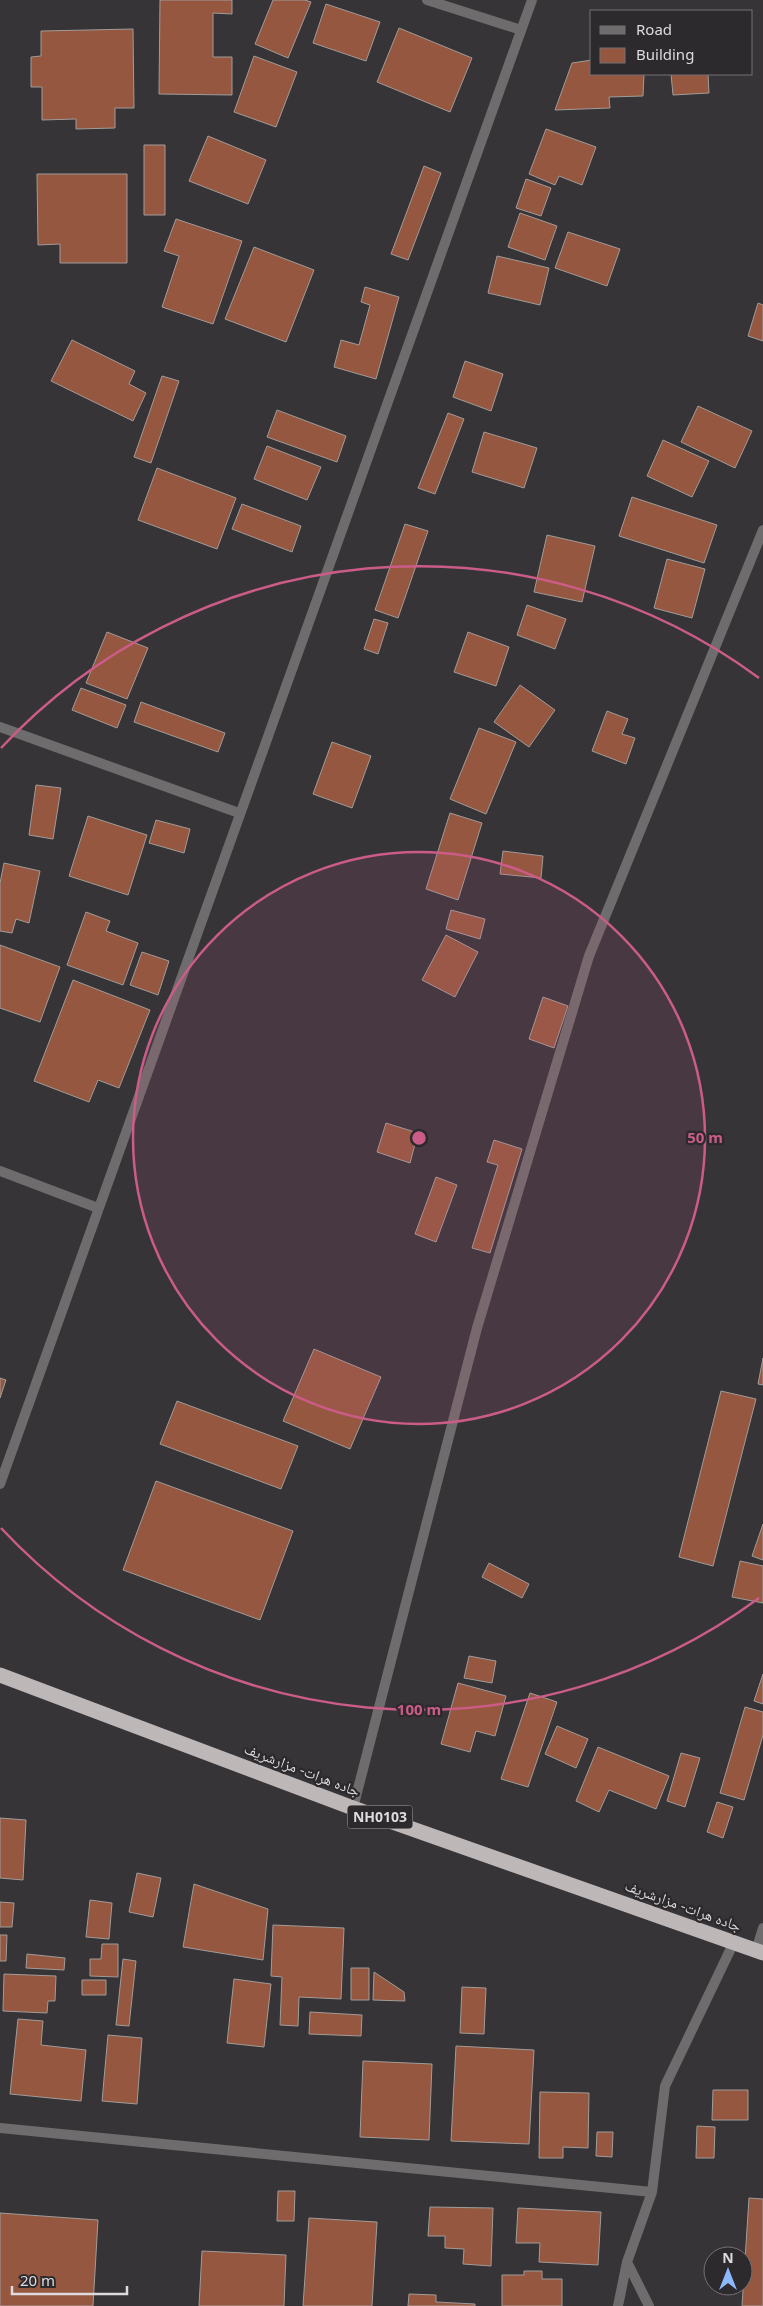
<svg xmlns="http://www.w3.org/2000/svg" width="763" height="2306" viewBox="0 0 763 2306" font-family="'Noto Sans','Noto Naskh Arabic',sans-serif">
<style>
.building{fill:#95573f;stroke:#a19c9a}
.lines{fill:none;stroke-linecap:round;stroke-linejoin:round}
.street{stroke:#6e6c6c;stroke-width:10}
.highway{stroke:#bdb7b8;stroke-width:15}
.ring{fill:none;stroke:#cb5c88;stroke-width:2.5}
.labels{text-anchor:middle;stroke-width:4.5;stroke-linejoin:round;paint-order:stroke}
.shield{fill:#2c2a2d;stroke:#a8a6a8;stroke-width:1}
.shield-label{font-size:14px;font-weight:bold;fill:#dddbdd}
.street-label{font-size:15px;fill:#dddbdd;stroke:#2c2a2d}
.centre{fill:#cb5c88;stroke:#2c2a2d;stroke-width:2.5}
.ring-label{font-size:15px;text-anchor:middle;font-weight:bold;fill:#cb5c88;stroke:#2c2a2d;stroke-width:4.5;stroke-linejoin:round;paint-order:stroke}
</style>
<rect width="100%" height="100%" fill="#363437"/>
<path class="building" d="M 160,0 L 232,0 L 232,14 L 213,13 L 213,57 L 232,57 L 232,95 L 159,94 Z
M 273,0 L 305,0 L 311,2 L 288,58 L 255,44 Z
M 326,4 L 380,22 L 366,61 L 313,43 Z
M 399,28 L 472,58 L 450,112 L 377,82 Z
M 133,29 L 134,108 L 115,108 L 115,128 L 76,129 L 76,119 L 42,120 L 42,87 L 31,87 L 31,57 L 41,56 L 41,31 Z
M 254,56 L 297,72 L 276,127 L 234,112 Z
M 592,60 L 592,74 L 644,74 L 643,96 L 609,97 L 610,108 L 555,110 L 572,63 Z
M 671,74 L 708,74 L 709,93 L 673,95 Z
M 546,129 L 596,147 L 582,185 L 559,176 L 555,185 L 529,174 Z
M 208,136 L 266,160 L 248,204 L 189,181 Z
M 144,145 L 165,145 L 165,215 L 144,215 Z
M 424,166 L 441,173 L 408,260 L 391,254 Z
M 37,174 L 127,174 L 127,263 L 60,263 L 60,244 L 38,245 Z
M 526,179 L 551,188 L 541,216 L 516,208 Z
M 520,213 L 557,226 L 545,260 L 508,247 Z
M 176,219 L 242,241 L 213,324 L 162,307 L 179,256 L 164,251 Z
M 568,232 L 620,249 L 607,286 L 555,268 Z
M 254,247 L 314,270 L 286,342 L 225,319 Z
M 497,256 L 549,268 L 540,305 L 488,293 Z
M 365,287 L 399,297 L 376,379 L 334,367 L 341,340 L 359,345 L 370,305 L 361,302 Z
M 758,303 L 763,305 L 763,341 L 748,336 Z
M 72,340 L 135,371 L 129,384 L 146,393 L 133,421 L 51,381 Z
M 465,361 L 503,374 L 491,411 L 453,397 Z
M 162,376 L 179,381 L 151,463 L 134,457 Z
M 698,406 L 752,431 L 735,468 L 681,442 Z
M 277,410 L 346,436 L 337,462 L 267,437 Z
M 448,413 L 464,419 L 435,494 L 418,488 Z
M 484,432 L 537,448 L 524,488 L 472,472 Z
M 663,440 L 709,461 L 692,497 L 647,476 Z
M 267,446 L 321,467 L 307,500 L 254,479 Z
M 157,468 L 236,498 L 217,549 L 138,520 Z
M 632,497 L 717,525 L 704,563 L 619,536 Z
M 242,504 L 301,526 L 292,552 L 232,529 Z
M 405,524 L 428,531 L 398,618 L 375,610 Z
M 547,535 L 595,546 L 582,602 L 534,592 Z
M 667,559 L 705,569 L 692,618 L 654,608 Z
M 527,605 L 566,619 L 555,649 L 517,635 Z
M 374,619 L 388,623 L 378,654 L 364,649 Z
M 107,632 L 148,648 L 127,699 L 86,683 Z
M 468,632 L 509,647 L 496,686 L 454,672 Z
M 520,685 L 555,710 L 529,747 L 494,722 Z
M 81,688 L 126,705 L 117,728 L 72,710 Z
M 141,702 L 225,733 L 218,752 L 134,722 Z
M 607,711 L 628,719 L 622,734 L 635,738 L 626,764 L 592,751 Z
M 479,728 L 516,742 L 486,814 L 450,799 Z
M 332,742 L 371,756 L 352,808 L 313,794 Z
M 36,785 L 61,788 L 53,839 L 29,835 Z
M 450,813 L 482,823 L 458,900 L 426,889 Z
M 88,816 L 147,835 L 128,895 L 69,876 Z
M 156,820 L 190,829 L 184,853 L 149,843 Z
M 503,851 L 543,856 L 541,878 L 500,874 Z
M 4,863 L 40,871 L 29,923 L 16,919 L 12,933 L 0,931 L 0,883 Z
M 451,910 L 485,919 L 480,939 L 446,929 Z
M 86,912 L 110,921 L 106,931 L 138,943 L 123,985 L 67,965 Z
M 446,935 L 478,952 L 455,997 L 422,980 Z
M 0,945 L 60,967 L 40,1022 L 0,1008 Z
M 142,952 L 169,961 L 158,995 L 130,985 Z
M 73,980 L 150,1010 L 119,1088 L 98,1080 L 89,1102 L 34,1081 Z
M 543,997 L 568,1006 L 554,1048 L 529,1039 Z
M 386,1123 L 418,1133 L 410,1163 L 377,1152 Z
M 494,1140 L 522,1149 L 490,1253 L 472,1248 L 498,1165 L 487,1162 Z
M 436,1177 L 457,1185 L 436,1242 L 415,1234 Z
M 314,1349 L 381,1377 L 350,1449 L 283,1421 Z
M 763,1358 L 763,1385 L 758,1384 Z
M 0,1378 L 6,1380 L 0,1398 Z
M 721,1391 L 756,1399 L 713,1566 L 679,1557 Z
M 177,1401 L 298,1446 L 281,1489 L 160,1444 Z
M 156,1481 L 293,1531 L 260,1620 L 123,1570 Z
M 763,1524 L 763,1560 L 752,1556 Z
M 740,1561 L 763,1566 L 763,1603 L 732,1597 Z
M 489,1563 L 529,1584 L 522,1598 L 482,1577 Z
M 469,1656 L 496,1661 L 492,1683 L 464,1678 Z
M 763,1674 L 763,1704 L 754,1701 Z
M 458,1683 L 506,1696 L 495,1736 L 476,1731 L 470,1752 L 441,1744 Z
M 530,1693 L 557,1702 L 528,1787 L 501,1779 Z
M 745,1707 L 763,1712 L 763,1735 L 744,1800 L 720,1793 Z
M 557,1726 L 588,1739 L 576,1768 L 545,1754 Z
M 598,1747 L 669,1776 L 656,1809 L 609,1790 L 599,1812 L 576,1801 Z
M 681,1753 L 700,1758 L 685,1807 L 667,1801 Z
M 717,1802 L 733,1807 L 723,1838 L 707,1832 Z
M 0,1818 L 26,1820 L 23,1880 L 0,1878 Z
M 137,1873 L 161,1878 L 153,1917 L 129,1912 Z
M 194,1884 L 268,1909 L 263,1960 L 183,1947 Z
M 90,1900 L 112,1903 L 109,1939 L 86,1937 Z
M 0,1902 L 14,1903 L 12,1927 L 0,1927 Z
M 273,1925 L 344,1928 L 341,1999 L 299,1997 L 298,2026 L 280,2025 L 282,1977 L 271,1976 Z
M 0,1935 L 7,1935 L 6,1961 L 0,1961 Z
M 102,1944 L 118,1944 L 118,1977 L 90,1976 L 90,1959 L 101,1959 Z
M 27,1954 L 65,1958 L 64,1970 L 26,1968 Z
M 123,1959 L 136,1961 L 129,2026 L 116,2025 Z
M 351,1968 L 369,1968 L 369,2000 L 351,2000 Z
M 374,1972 L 404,1992 L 405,2001 L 373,2000 Z
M 4,1974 L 56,1976 L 55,2001 L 48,2001 L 47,2013 L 3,2011 Z
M 234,1979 L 271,1984 L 264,2047 L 227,2043 Z
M 82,1980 L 106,1980 L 106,1995 L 82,1995 Z
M 462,1987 L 486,1988 L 484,2034 L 460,2033 Z
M 310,2012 L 362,2015 L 361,2036 L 309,2034 Z
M 18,2019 L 43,2021 L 41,2045 L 86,2050 L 81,2101 L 10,2094 Z
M 108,2035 L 142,2038 L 137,2104 L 102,2101 Z
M 456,2046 L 534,2050 L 529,2144 L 451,2141 Z
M 363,2061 L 432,2064 L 429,2140 L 360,2137 Z
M 713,2090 L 748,2090 L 748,2120 L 712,2120 Z
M 540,2092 L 589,2093 L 588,2148 L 563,2147 L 563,2158 L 539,2158 Z
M 697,2126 L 715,2127 L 714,2158 L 696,2158 Z
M 597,2132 L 613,2132 L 612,2157 L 596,2156 Z
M 278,2191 L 295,2191 L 294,2221 L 277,2221 Z
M 749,2198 L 763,2199 L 763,2306 L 742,2306 Z
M 430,2207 L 493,2208 L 491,2266 L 463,2264 L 464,2249 L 445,2248 L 445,2236 L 428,2236 Z
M 518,2208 L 601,2212 L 598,2265 L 539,2262 L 540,2243 L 516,2243 Z
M 0,2213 L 98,2220 L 93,2306 L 0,2306 Z
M 309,2218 L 377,2222 L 372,2306 L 303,2306 Z
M 202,2251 L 286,2255 L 284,2306 L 199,2306 Z
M 524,2271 L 542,2271 L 542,2279 L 562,2279 L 562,2306 L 502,2306 L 502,2275 L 524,2275 Z
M 409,2294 L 436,2295 L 436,2302 L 475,2304 L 475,2306 L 408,2306 Z"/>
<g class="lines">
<path class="street" d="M 427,0 L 521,30
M 0,727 L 239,813
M 0,1171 L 98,1208
M 0,1484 L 532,0
M 353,1808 L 477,1328 L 589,956 L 763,530
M 756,1951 L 763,1928
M 0,2128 L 652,2192
M 627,2262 L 649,2306
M 618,2306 L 627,2262 L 652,2192 L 665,2086 L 734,1942"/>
<path class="highway" d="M 0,1675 L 353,1808 L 763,1953"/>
</g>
<circle cx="419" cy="1138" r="286" fill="#cb5c88" fill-opacity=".12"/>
<g class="ring">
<circle cx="419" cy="1138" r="286"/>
<path d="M759 1598A572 572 0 0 1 1 1528M1 748A572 572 0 0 1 759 678"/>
</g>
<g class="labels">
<rect class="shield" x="347.5" y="1805.5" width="65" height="23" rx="4"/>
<g class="shield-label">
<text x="380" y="1822">NH0103</text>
</g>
<g class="street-label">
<text transform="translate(302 1770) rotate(21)" y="5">جاده هرات- مزارشریف</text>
<text transform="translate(683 1906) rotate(20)" y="5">جاده هرات- مزارشریف</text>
</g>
</g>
<circle cx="419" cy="1138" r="8" class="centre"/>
<g class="ring-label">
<text x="705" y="1143">50 m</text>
<text x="419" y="1715">100 m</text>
</g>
<rect x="590" y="10" width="162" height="65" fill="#2c2a2d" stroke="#737173"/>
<rect x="600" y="26" width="25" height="8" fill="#6e6c6c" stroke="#737173"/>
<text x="636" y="35" font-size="15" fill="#dddbdd">Road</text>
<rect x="600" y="48" width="25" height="15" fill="#95573f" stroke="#737173"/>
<text x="636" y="60" font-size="15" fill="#dddbdd">Building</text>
<g transform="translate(728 2271)"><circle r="24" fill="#2c2a2d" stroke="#737173"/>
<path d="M0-4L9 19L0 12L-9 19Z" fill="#8db9fc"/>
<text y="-8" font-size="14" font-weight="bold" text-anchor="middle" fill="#dddbdd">N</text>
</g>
<path d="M12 2286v8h115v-8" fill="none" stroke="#dddbdd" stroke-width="2.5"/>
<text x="20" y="2286" font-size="15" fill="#dddbdd" stroke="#2c2a2d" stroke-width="4" paint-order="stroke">20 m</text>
</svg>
